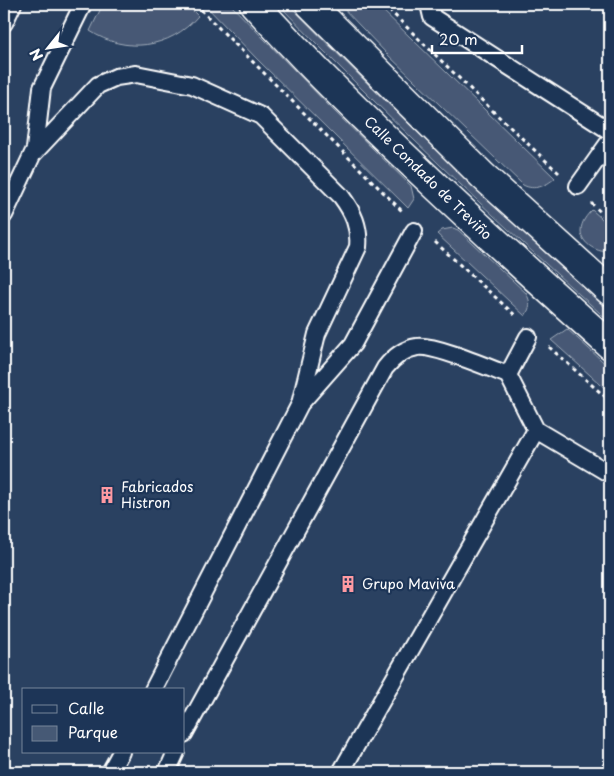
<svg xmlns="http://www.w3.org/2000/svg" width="614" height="776" viewBox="0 0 614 776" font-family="'Playpen Sans',sans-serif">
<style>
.green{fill:#465975;stroke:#a2acba}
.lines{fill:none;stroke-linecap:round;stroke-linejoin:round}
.lane-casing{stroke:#fff;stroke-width:20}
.street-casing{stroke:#fff;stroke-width:31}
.path{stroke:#fff;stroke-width:3;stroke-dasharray:4 4;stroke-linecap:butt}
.lane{stroke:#1d3557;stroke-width:16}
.street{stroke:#1d3557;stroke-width:28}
.labels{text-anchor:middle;stroke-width:4.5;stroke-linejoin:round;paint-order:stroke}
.street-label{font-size:14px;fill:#fff;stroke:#1d3557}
.poi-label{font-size:14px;fill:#fff;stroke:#1d3557;text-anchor:start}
</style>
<rect width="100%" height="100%" fill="#2a4161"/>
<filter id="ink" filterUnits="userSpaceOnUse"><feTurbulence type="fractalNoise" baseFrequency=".02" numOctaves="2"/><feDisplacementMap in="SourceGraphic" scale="10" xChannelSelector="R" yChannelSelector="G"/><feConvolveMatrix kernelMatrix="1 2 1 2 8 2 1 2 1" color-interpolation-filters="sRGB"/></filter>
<g filter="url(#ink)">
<path class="green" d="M 103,4 L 186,4 L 198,16 C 170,49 125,54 90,31 Z
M 204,4 L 230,4 L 333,110 L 411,186 L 414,199 L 408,208 L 257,59 Z
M 278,4 L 288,4 C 392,110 500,212 610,312 L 610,322 C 496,220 384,114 278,4 Z
M 339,4 L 376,4 L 555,178 C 546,186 534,191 523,185 L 387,54 Z
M 592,210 L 610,226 L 610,251 C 599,254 581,244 581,231 C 581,222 587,215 592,210 Z
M 453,228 L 458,230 L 526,293 C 531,302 531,307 525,316 L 437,234 L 442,230 Z
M 567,329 L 610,368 L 610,393 L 551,340 Z"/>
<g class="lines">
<g class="lane-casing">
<path id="lane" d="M 429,4 L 432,17 L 610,131
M 4,23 L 13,4
M 34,153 L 98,85 L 116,77 L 136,74 L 192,85 L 261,116 L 341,196 C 353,212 360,227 358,247 L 317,334 L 300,404
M 578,186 L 610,141
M 4,215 L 35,149 L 42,88 L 83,4
M 508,375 L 528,337
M 153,690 L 300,404 L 353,344 L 414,231
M 184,734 L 385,368 C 393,358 403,349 417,347 C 434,344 489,368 508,375 L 536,430 L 610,474
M 110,772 L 121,752
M 167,772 L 176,752
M 341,772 L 536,430
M 609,772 L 610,770"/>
</g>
<g class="street-casing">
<path id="street" d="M 254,4 C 278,30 302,56 327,81 C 418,172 514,259 610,345
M 310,4 L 483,176 L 610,291"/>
</g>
<path class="path" d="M 195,4 L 403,212
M 383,4 L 495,113 L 559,173
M 591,203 L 610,221
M 435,242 L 517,317
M 549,347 L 610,401"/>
<use href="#lane" class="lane"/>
<use href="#street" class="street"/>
</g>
</g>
<defs>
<g id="building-bare" transform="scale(1.35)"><path d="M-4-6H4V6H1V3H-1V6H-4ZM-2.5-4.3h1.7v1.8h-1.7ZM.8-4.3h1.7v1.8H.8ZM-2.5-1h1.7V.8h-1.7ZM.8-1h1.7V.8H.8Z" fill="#ff9aa2" stroke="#1d3557" stroke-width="2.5" paint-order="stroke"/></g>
</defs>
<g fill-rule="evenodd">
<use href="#building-bare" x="107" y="495"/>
<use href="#building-bare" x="348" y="584"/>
</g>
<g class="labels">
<g class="street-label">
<text transform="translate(428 178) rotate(44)" y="5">Calle Condado de Treviño</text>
</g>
<g class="poi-label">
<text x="121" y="492">Fabricados<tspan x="121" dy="16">Histron</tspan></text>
<text x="362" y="589">Grupo Maviva</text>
</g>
</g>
<rect width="614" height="776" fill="none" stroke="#1d3557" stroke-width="20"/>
<rect x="10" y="10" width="594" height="756" fill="none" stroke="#fff" stroke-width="2" filter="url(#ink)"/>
<rect x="22" y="688" width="162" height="65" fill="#1d3557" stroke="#77869a"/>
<rect x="32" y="705" width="25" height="8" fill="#1d3557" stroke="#77869a"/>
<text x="68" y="714" font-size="15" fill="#ffffff">Calle</text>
<rect x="32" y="726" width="25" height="15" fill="#465975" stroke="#77869a"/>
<text x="68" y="738" font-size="15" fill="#ffffff">Parque</text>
<g transform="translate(48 48) rotate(240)" stroke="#1d3557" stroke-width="4" paint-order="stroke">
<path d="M0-4L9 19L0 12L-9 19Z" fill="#ffffff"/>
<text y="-8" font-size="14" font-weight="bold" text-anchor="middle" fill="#ffffff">N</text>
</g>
<path d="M432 45v8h90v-8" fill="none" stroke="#ffffff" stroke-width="2.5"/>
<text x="439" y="45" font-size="15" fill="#ffffff" stroke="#1d3557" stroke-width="4" paint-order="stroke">20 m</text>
</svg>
